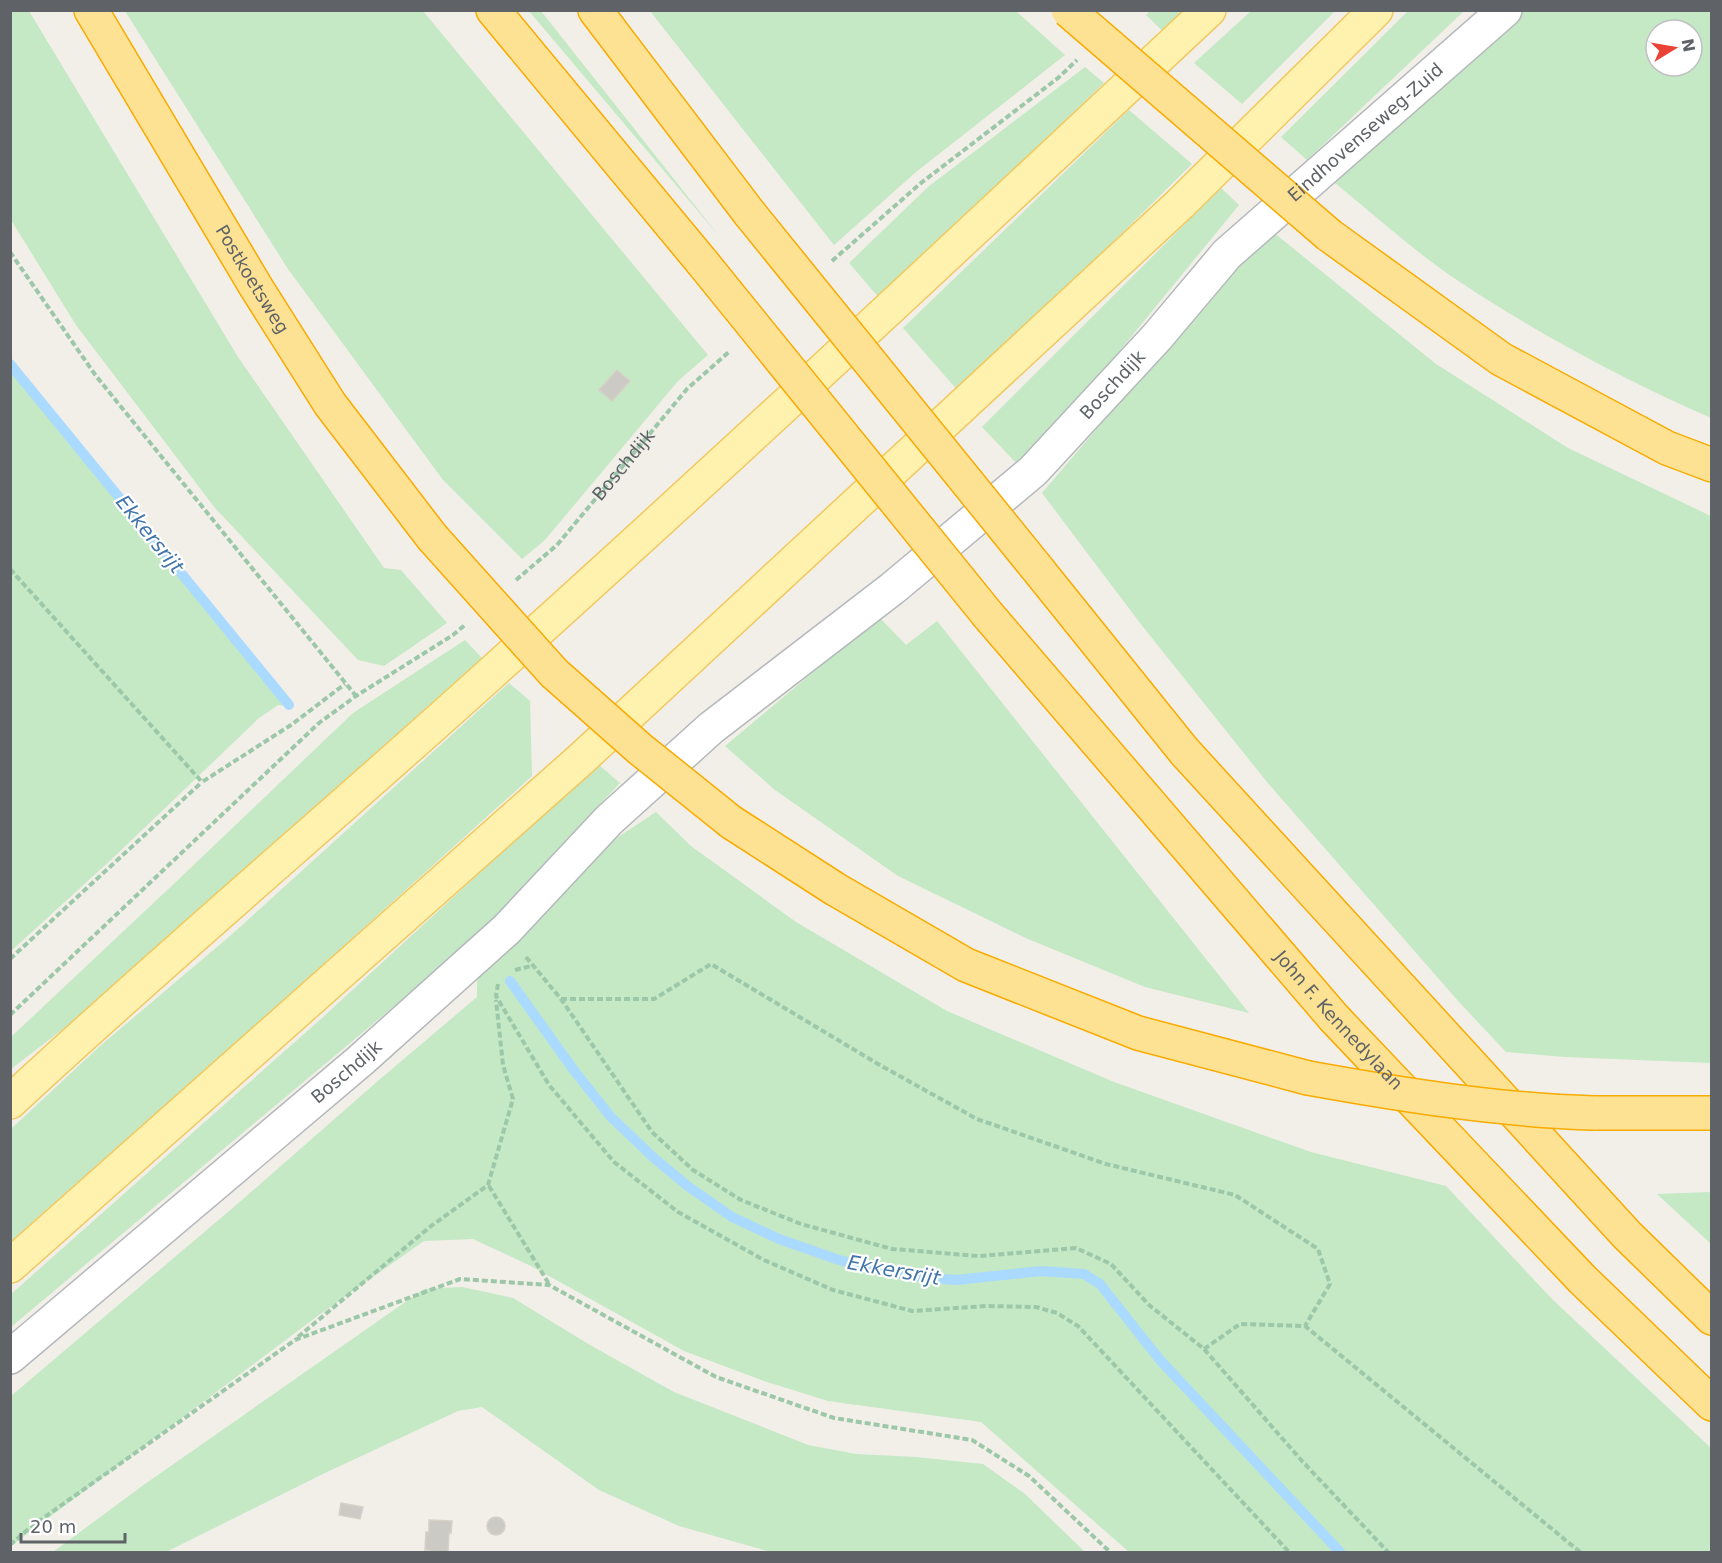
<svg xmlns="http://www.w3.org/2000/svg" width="1722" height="1563" viewBox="0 0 1722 1563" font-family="'DejaVu Sans',sans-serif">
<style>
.green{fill:#c5e8c5;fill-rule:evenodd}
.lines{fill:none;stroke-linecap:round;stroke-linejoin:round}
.stream{stroke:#aadaff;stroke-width:10}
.building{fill:#cccac5;stroke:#d6d1c6;stroke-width:1.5}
.street-casing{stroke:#b5b8bc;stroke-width:36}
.primary-casing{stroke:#f2c960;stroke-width:36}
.highway-casing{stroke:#f9ab00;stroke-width:36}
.path{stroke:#9cc7a9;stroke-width:4;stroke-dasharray:6 3;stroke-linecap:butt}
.street{stroke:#fff;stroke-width:33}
.primary{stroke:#fff2af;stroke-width:33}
.highway{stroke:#fde293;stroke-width:33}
.highway-bridge-casing{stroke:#f9ab00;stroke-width:36;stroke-linecap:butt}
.highway-bridge{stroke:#fde293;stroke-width:33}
.labels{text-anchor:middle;stroke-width:4.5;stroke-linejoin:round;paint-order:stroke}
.street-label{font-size:18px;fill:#5f6368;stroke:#fff}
.water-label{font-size:20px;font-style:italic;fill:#4174aa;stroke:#fff}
</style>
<rect width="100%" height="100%" fill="#f1efe8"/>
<path class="green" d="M 11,10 L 29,11 L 238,357 L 384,568 L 401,570 L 447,623 L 384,666 L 358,660 L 215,508 L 76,325 L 11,220 Z
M 125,11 L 423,11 L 708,355 L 678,381 L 545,540 L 522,559 L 443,480 L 288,269 Z
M 529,11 L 541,11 L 719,236 Z
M 650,11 L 1016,11 L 1065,55 L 916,172 L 834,245 Z
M 1150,11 L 1193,11 L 1167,35 L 1146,15 Z
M 1251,11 L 1335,11 L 1242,104 L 1194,63 Z
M 1408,11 L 1464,11 L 1307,160 L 1281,137 Z
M 1517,11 L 1711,11 L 1711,418 C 1625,380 1542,336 1463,284 C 1418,255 1377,217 1335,183 ZM 1656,30 L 1692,30 L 1692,66 L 1656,66 Z
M 1085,67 L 1104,83 L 880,299 L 849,263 L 928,187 Z
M 1129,110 L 1192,164 L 960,393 L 903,328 Z
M 1221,188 L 1239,205 L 1108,365 L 1020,467 L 982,427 Z
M 1268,228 L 1436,364 L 1568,448 L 1711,516 L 1711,1063 L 1565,1057 L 1506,1052 L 1459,1002 L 1267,782 L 1140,623 L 1042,493 Z
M 10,364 L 287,706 L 278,705 L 259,718 L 114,857 L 11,951 Z
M 879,617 L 906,645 L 937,621 L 1249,1013 L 1145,987 L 1028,939 L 898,876 L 775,790 L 725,746 Z
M 465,640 L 482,658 L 80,1016 L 11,1069 L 11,1037 L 179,879 L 353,713 Z
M 509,683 L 530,701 L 532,776 L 286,998 L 11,1241 L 11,1129 L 100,1046 L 230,936 Z
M 598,764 L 620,783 L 473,940 L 11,1327 L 10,1295 L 322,1018 Z
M 656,812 L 691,846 L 796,922 L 947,1011 L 1114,1082 L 1311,1152 L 1446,1186 L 1552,1299 L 1711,1448 L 1711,1552 L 1129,1552 L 981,1422 L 828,1401 L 764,1381 L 684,1351 L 531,1266 L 473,1239 L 424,1241 L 319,1315 L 11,1546 L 11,1396 L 235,1206 L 379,1080 L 477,997 L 477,980 L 603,847 Z
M 1711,1192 L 1711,1244 L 1657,1194 Z
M 462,1287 L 513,1298 L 590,1345 L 674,1392 L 808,1445 L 856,1454 L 916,1457 L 983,1464 L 1025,1494 L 1085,1552 L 771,1552 L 679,1526 L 599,1490 L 482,1407 L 458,1411 L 327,1472 L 166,1552 L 53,1552 L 145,1484 L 421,1291 L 425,1289 Z"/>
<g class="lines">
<path class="stream" d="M 10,364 L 289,705
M 510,981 L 573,1069 L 610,1116 L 655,1159 L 689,1187 L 732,1217 L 779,1239 L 839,1260 L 909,1276 L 956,1280 L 1041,1271 L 1084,1274 L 1100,1284 L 1160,1360 L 1340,1552"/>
</g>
<path class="building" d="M 617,370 L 630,381 L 612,401 L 599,390 Z
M 341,1503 L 363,1507 L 360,1519 L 339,1515 Z
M487 1526a9 9 0 1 1 18 0a9 9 0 1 1-18 0Z
M 429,1520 L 452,1521 L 451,1533 L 449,1533 L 448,1552 L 430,1552 L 430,1550 L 425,1550 L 426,1532 L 429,1532 Z"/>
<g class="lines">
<g class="street-casing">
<g id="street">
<path id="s2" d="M 10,1357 L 361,1060 L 507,929 L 609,820 L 711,728 L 893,588 L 1033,471 L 1157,337 L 1227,254 L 1505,10"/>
</g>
</g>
<g class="primary-casing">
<path id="primary" d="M 10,1102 C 169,954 336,814 497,668 C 737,452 973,231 1209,10
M 10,1266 L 580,760 L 1180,204 L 1376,10"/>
</g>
<g class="highway-casing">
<g id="highway">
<path id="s3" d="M 91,10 L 256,287 L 330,404 L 432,537"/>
<path d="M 493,10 L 702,262"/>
<path d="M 595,10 L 750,214"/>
<path d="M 1329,235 L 1501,359 L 1667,448 L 1712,465"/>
<path d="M 1036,567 L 1184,751 L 1627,1235 L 1712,1318"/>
<path id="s4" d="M 988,615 L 1334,1018 L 1582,1279 L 1712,1404"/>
<path d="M 731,822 L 835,889 L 966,965 L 1138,1033 L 1308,1078"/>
<path d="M 1594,1113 L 1712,1113"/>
</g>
</g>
<g class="path">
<path d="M 10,252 L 96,376 L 356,696"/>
<path d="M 832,261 L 921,183 L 1058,78 L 1077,60"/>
<path d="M 10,569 L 202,782 L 291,725 L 345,684"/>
<path id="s1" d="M 516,580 L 557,545 L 687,389 L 730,351"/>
<path d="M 526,957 L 561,999 L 652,1132 L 693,1170 L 741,1200 L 801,1224 L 892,1249 L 979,1256 L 1076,1248 L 1111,1264 L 1149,1305 L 1204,1349 L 1302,1461 L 1388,1552"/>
<path d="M 10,959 L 202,782"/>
<path d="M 515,970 L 531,966"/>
<path d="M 498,984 L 496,996 L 549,1085 L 614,1162 L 678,1212 L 764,1260 L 833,1290 L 912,1311 L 986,1306 L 1036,1307 L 1057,1313 L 1078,1326 L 1289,1552"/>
<path d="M 561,999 L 654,999 L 711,964 L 878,1064 L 977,1119 L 1106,1164 L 1235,1195 L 1318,1249 L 1330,1284 L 1305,1326"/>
<path d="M 10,1015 L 319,723 L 356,696 L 453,635 L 466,624"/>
<path d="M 489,1186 L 549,1284"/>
<path d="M 298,1337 L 431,1226 L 488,1185 L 513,1099 L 503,1065 L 496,1000"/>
<path d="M 1204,1349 L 1240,1324 L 1305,1326 L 1580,1552"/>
<path d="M 10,1545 L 32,1526 L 295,1340 L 460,1279 L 549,1285 L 716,1377 L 834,1418 L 972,1440 L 1029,1476 L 1110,1552"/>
</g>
<use href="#street" class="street"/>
<use href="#primary" class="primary"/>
<use href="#highway" class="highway"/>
<g class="highway-bridge-casing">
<path id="highway-bridge" d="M 1068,10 L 1329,235
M 750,214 L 1036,567
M 702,262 L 988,615
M 432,537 L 554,673 L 640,749 L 731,822
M 1308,1078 C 1403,1095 1497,1110 1594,1113"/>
</g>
<use href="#highway-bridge" class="highway-bridge"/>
</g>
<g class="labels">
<g class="street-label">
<text dy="6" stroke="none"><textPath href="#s2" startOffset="1830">Eindhovenseweg-Zuid</textPath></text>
<text dy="6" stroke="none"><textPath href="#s3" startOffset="314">Postkoetsweg</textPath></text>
<text dy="6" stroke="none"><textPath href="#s2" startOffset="1472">Boschdijk</textPath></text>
<text dy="6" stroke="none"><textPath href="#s1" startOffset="158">Boschdijk</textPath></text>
<text dy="6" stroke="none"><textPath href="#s4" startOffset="536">John F. Kennedylaan</textPath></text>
<text dy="6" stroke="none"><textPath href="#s2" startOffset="441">Boschdijk</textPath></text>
</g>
<g class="water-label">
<text transform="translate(150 534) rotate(51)" y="7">Ekkersrijt</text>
<text transform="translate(894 1270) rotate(10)" y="7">Ekkersrijt</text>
</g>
</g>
<rect width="1722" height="1563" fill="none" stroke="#5f6368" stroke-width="24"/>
<g transform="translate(1674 48) rotate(79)"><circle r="28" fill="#ffffff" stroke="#bfc1c3" stroke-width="1.5"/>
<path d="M0-4.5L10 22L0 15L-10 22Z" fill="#ea4335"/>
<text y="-9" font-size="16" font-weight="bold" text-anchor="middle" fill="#5f6368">N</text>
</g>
<path d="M21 1533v9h104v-9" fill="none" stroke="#5f6368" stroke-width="3"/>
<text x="30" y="1533" font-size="18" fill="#5f6368" stroke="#ffffff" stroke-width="4.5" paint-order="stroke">20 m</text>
</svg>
